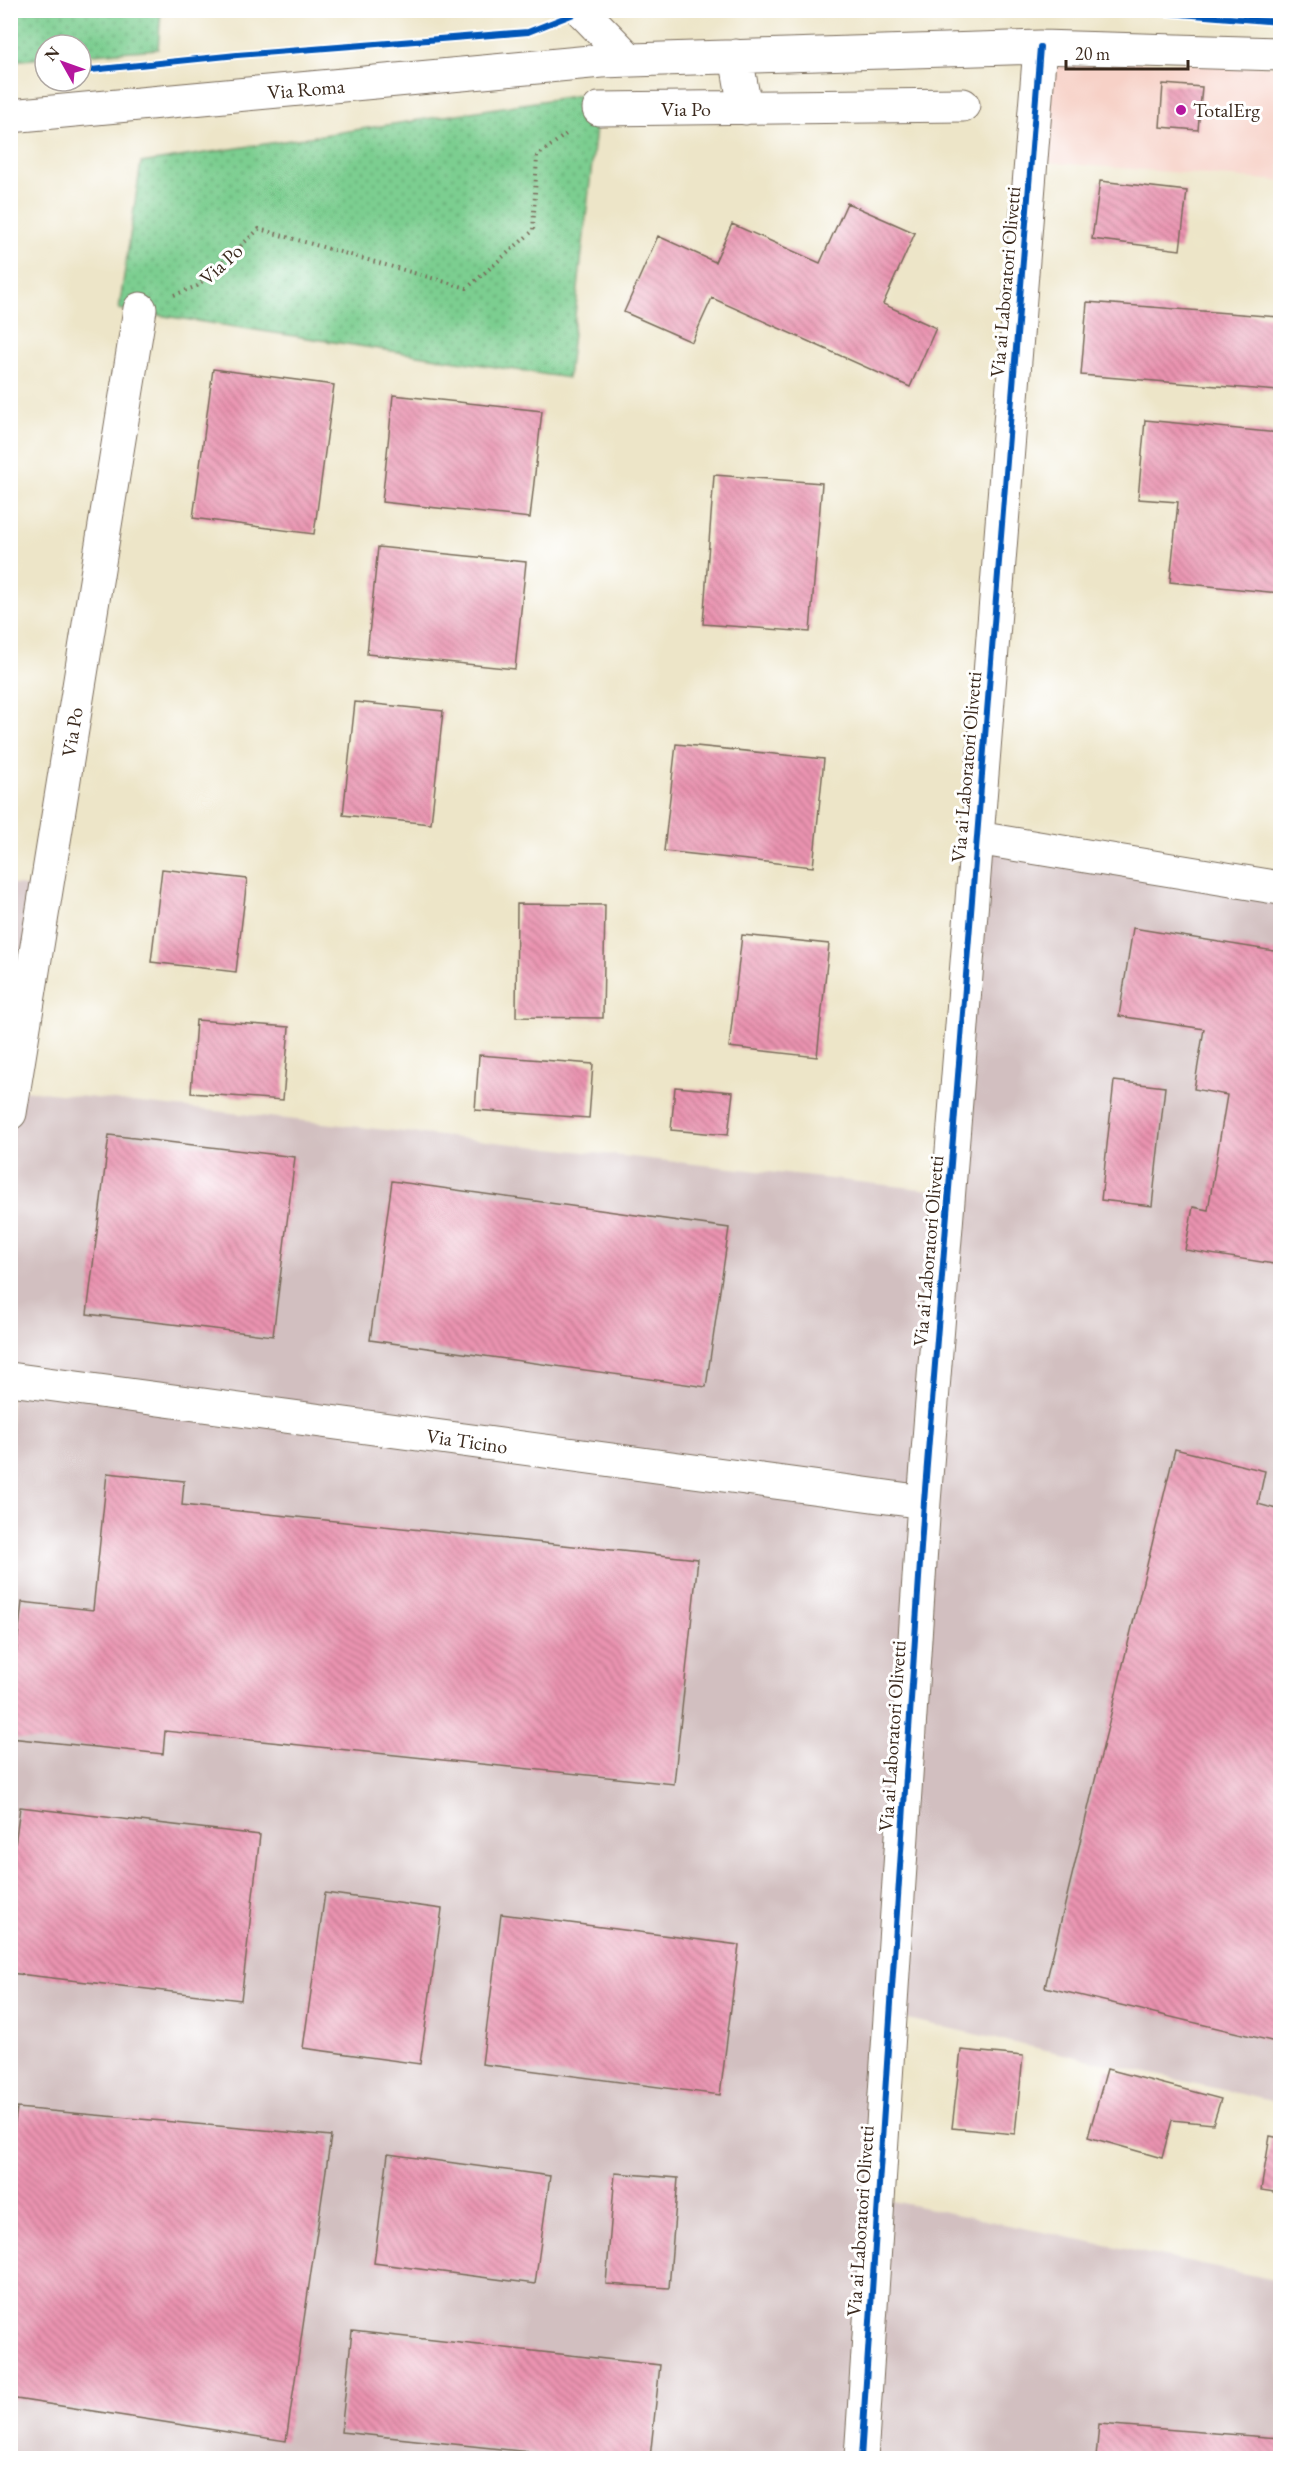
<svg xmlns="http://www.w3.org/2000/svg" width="1291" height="2469" viewBox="0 0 1291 2469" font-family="'EB Garamond',serif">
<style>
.built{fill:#f7d1c7}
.industrial{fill:#d2bfc0}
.green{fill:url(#green-dots);stroke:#5b7c57;stroke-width:1.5}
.building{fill:url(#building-back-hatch)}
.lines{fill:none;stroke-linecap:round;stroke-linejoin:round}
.street-casing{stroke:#796b5a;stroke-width:35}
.path{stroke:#796b5a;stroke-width:4;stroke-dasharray:1.5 4.5;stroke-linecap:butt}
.street{stroke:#fff;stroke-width:33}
.cycleway-casing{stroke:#fff;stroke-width:10}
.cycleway{stroke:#0057b8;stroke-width:6}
.poi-dot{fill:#b5179e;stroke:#fff;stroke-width:2}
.labels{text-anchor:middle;stroke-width:6;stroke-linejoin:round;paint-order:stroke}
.street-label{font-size:20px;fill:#3b2a1e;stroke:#fff}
.poi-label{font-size:20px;fill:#3b2a1e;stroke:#fff;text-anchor:start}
</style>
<defs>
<pattern id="green-dots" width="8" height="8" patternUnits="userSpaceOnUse" patternTransform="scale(1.5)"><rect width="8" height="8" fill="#7bce90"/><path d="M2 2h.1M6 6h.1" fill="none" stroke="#66a775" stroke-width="1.8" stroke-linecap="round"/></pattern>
<pattern id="building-back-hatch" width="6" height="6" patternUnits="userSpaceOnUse" patternTransform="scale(1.5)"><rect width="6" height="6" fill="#ea93b0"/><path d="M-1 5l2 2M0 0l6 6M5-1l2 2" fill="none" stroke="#bf788f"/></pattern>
</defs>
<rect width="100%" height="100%" fill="#fff"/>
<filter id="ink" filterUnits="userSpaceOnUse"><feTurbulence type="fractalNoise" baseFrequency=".0167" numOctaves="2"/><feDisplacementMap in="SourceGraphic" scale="12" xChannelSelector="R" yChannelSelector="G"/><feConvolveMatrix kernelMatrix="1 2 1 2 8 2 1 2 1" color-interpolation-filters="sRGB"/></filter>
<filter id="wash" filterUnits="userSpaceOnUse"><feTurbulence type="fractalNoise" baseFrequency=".008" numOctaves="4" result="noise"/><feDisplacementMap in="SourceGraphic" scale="24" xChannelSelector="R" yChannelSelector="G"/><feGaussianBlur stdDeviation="1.35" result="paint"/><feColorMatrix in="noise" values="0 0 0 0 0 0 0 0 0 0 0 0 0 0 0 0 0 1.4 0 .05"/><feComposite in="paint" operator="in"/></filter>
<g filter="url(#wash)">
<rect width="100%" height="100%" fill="#ede5c8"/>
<path class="built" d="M 1053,60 L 1280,66 L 1280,181 L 1045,162 Z"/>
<path class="industrial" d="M 977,838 L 1280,888 L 1280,2103 L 890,2015 L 878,2198 L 1280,2281 L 1280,2458 L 11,2458 L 11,884 L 32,887 L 14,1089 L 949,1192 Z"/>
<path class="green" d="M 11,10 L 161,11 L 158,49 L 81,55 L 81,45 L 45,45 L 45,58 L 11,61 Z
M 600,92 L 568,378 L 119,309 L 141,163 Z"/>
<g id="blocks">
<path class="building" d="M 1163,84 L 1202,87 L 1198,130 L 1160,127 Z
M 1100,181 L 1187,191 L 1180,250 L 1092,239 Z
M 847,203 L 915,233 L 883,304 L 936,328 L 910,387 L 712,298 L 692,342 L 624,312 L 658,236 L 715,262 L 732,224 L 820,263 Z
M 1087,302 L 1280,317 L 1280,391 L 1081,375 Z
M 213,369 L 334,385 L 314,534 L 193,518 Z
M 393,395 L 542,411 L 530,518 L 382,502 Z
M 1145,420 L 1280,433 L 1280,593 L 1170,582 L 1178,502 L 1138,499 Z
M 714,475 L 822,483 L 810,632 L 703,624 Z
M 378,547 L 526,562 L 515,669 L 367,654 Z
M 355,702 L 443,711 L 431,824 L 343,815 Z
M 676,744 L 824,759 L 813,867 L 664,851 Z
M 162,869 L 247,879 L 236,972 L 151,962 Z
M 517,904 L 605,905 L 603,1018 L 516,1017 Z
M 1133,928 L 1280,952 L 1280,1265 L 1185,1250 L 1193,1207 L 1208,1210 L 1227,1095 L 1194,1089 L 1204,1029 L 1119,1016 Z
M 742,935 L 829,944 L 817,1057 L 729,1047 Z
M 196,1020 L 289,1027 L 283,1100 L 191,1093 Z
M 479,1055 L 593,1064 L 589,1118 L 475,1110 Z
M 1114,1081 L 1165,1087 L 1152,1206 L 1101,1200 Z
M 675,1087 L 733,1092 L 728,1135 L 671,1130 Z
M 109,1135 L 295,1157 L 273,1336 L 87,1314 Z
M 392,1181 L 729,1228 L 706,1387 L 370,1340 Z
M 1175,1449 L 1265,1471 L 1258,1504 L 1280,1510 L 1280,2043 L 1045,1987 Z
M 107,1473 L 184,1481 L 182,1505 L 698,1559 L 674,1784 L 165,1731 L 163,1754 L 10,1738 L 10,1709 L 22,1602 L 93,1610 Z
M 20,1807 L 260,1835 L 241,2000 L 10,1973 L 10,1883 Z
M 325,1893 L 442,1909 L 420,2064 L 303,2048 Z
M 501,1914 L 739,1945 L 720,2095 L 482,2064 Z
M 961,2050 L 1023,2056 L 1015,2134 L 952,2128 Z
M 1107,2069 L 1221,2099 L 1213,2124 L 1172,2120 L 1162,2158 L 1088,2137 Z
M 17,2108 L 331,2136 L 286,2441 L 10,2398 L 10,2160 Z
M 1270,2136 L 1280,2138 L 1280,2193 L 1261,2190 Z
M 388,2154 L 550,2176 L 535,2284 L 374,2263 Z
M 615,2173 L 678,2178 L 669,2288 L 606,2284 Z
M 352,2331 L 660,2365 L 650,2458 L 586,2458 L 341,2432 Z
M 1099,2424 L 1280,2438 L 1280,2458 L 1096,2458 Z"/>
</g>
</g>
<g filter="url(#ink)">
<use href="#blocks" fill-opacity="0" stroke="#796b5a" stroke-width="1.5"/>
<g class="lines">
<g class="street-casing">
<path id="street" d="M 581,10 L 630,60
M 736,56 L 745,108
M 599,109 L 963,105
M 10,116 L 601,61 L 1040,47 L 1280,54
M 977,838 L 1280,888
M 10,1113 L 140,309
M 10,1379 L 924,1502
M 861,2458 L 924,1502 L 1040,47"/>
</g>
<path class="path" d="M 174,295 L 197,286 L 259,229 L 467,288 L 533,231 L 537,156 L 569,132"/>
<use href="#street" class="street"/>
<g class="cycleway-casing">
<path id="cycleway" d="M 1132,10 L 1280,22
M 81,71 L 237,55 L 528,32 L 584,10
M 861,2458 L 924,1502 L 1040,47"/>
</g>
<use href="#cycleway" class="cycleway"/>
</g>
</g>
<circle class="poi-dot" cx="1181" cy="110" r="6"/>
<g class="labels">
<g class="street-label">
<text transform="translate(306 89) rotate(-5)" y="7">Via Roma</text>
<text x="686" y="116">Via Po</text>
<text transform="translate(221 264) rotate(-42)" y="7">Via Po</text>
<text transform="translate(1005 282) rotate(-85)" y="7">Via ai Laboratori Olivetti</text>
<text transform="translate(72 732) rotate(-81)" y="7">Via Po</text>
<text transform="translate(966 767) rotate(-85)" y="7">Via ai Laboratori Olivetti</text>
<text transform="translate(928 1251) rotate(-85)" y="7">Via ai Laboratori Olivetti</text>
<text transform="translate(467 1441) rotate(8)" y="7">Via Ticino</text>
<text transform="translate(892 1736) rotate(-86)" y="7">Via ai Laboratori Olivetti</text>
<text transform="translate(860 2221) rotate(-86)" y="7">Via ai Laboratori Olivetti</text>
</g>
<g class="poi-label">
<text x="1193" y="117">TotalErg</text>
</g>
</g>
<rect width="1291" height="2469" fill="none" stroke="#fff" stroke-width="36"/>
<g transform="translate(63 63) rotate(310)"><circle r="28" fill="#ffffff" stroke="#b1aaa5" stroke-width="1.5"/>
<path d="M0-4.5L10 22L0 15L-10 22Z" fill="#b5179e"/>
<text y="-9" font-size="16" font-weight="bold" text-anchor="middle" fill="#3b2a1e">N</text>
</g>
<path d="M1066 60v9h122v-9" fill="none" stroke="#3b2a1e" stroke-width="3"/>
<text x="1075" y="60" font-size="18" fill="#3b2a1e" stroke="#ffffff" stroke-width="4.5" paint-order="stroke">20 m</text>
</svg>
